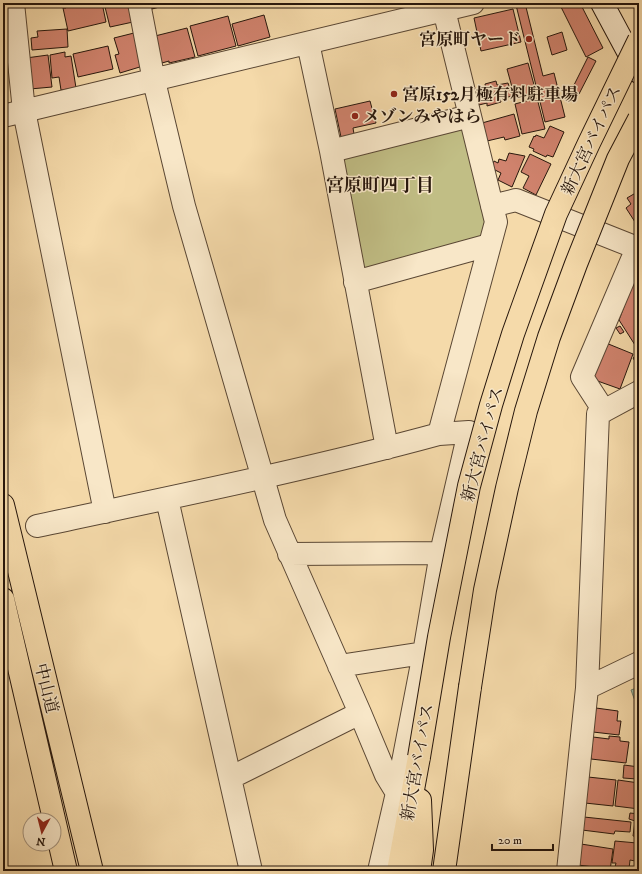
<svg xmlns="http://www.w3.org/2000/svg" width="642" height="874" viewBox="0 0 642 874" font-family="'IM FELL DW Pica','Noto Serif JP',serif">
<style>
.green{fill:#c1be85;stroke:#746a48}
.water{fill:#9dbba3;stroke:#6d7967}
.building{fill:#d1836e;stroke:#26160c}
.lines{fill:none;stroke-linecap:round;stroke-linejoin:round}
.minor-casing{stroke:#5a4734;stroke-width:24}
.secondary-casing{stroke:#26160c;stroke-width:24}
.trunk-casing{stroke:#26160c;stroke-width:24}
.minor{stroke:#f8e7c8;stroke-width:22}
.secondary{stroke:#f8e7c8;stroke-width:22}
.trunk{stroke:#f5daaa;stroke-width:22}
.trunk-bridge-casing{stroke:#26160c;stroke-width:24;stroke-linecap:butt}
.trunk-bridge{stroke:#f5daaa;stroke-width:22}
.poi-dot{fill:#8f2418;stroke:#f8e7c8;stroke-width:1.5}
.labels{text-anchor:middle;stroke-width:3;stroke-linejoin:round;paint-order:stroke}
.poi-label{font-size:17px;font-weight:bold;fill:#26160c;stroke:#f8e7c8;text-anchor:start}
.street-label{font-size:17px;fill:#26160c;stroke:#f8e7c8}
.neighbourhood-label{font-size:18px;font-weight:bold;fill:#26160c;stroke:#f8e7c8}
</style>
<rect width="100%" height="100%" fill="#f5daaa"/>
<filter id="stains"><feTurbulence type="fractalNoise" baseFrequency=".005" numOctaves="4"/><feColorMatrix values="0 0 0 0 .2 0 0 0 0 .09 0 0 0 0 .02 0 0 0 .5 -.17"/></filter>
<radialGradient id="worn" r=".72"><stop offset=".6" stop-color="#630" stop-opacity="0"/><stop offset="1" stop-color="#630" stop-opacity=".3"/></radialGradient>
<path class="green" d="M 456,126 L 464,132 L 485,220 L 482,235 L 474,243 L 367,269 L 360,262 L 340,161 L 347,153 Z"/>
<path class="water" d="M 639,687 L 639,712 L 631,690 Z"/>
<path class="building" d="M 65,3 L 102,3 L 106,22 L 68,31 L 63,8 L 66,8 Z
M 104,3 L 128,3 L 133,22 L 110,27 Z
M 151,3 L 174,3 L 152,9 Z
M 193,3 L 209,3 L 194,7 Z
M 380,3 L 391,3 L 382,6 Z
M 525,3 L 543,76 L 554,73 L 565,117 L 545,122 L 516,5 Z
M 559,3 L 580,3 L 603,48 L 586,57 Z
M 513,9 L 521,42 L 481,51 L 474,18 Z
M 264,15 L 270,37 L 238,46 L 232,24 Z
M 228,16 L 236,46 L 198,56 L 190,26 Z
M 187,28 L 195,57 L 169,63 L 169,61 L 162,63 L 155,36 Z
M 67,29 L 68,47 L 32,50 L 31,38 L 38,37 L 37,31 Z
M 562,32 L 567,50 L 552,55 L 547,37 Z
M 134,33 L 143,66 L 120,73 L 115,55 L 119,54 L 114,38 Z
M 3,46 L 8,46 L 7,55 L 3,55 Z
M 108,46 L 113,69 L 78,77 L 73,54 Z
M 65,52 L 65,57 L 71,56 L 76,88 L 61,90 L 59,77 L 52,78 L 50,55 Z
M 48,55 L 52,87 L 30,89 L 26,58 Z
M 588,57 L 596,61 L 579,94 L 571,91 Z
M 528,63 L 536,92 L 515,98 L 507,69 Z
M 496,81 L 497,85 L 508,83 L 512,96 L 500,99 L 501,102 L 487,106 L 487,103 L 479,105 L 476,93 L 486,90 L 485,84 Z
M 537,98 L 545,129 L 522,134 L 515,104 Z
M 370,101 L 376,123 L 353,128 L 354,134 L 341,137 L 335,109 Z
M 514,114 L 520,136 L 505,140 L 504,137 L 487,141 L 482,123 Z
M 550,126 L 564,132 L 553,157 L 547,155 L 546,157 L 533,151 L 534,149 L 529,147 L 534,136 L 535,137 L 536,135 L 544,138 Z
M 509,153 L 525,156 L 512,187 L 498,180 L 501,173 L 491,168 L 494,161 L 498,163 L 499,159 L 506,161 Z
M 530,154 L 551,164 L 536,195 L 523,188 L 529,176 L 521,172 Z
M 639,191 L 639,219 L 635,222 L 626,208 L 631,204 L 627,198 Z
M 639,277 L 639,343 L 635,345 L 619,320 L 634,280 Z
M 620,326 L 624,332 L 620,334 L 616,328 Z
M 606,343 L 633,354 L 620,389 L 592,379 Z
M 639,354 L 639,368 L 633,358 Z
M 596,708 L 618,711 L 617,721 L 621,721 L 619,735 L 593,732 Z
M 609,736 L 620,737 L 620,741 L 629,742 L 626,763 L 591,759 L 593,737 L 609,739 Z
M 624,765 L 639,767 L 637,779 L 623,778 Z
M 588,777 L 616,780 L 613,806 L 585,803 Z
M 618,780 L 639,783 L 639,809 L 615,806 Z
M 630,813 L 639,814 L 639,837 L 633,836 L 635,821 L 629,819 Z
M 584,817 L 631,822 L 630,832 L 615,831 L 614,834 L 582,830 Z
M 615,841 L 637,843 L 635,861 L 630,860 L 629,869 L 615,867 L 616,863 L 612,863 Z
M 581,844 L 613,849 L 610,871 L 594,871 L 594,867 L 578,865 Z
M 639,844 L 639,868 L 636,862 Z"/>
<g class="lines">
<g class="minor-casing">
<path id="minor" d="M 13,3 L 24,111 L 105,512
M 139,3 L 154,81 L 184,206 L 275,520 L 360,713 L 386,775 L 397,793
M 308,43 L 331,151 L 387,448
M 3,116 L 473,3
M 331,151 L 470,116
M 492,206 L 516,200 L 637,248 L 582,377 L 604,411
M 355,282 L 489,245
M 167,499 L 251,871
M 37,526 C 172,497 307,470 439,434 L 496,222 L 444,10
M 289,554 L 441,553
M 339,666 L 424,653
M 587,688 L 639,663
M 230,778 L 360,713
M 379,871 L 397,793 L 424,653 L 441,553 L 469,432 L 439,434
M 568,871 L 587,688 L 598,414 L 639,392"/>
</g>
<g class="secondary-casing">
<path id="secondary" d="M 602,3 L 639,72"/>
</g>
<g class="trunk-casing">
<path id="trunk" d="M 3,505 L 92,871
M 3,599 L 66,871
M 398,871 L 419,757
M 419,871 L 422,850 L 420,800
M 444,871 L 470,687"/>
</g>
<use href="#minor" class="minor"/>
<use href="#secondary" class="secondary"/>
<use href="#trunk" class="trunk"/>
<g class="trunk-bridge-casing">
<path id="trunk-bridge" d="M 470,687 L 485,590 L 507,488 L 526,411 L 549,337 L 576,264 L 618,159 L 639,119
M 419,757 L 439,637 L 469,486 L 491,405 L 513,334 L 556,214 L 589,143 L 639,40"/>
</g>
<use href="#trunk-bridge" class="trunk-bridge"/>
</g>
<g class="poi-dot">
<circle cx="529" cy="39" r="4"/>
<circle cx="394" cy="94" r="4"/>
<circle cx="355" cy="116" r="4"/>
</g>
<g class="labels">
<g class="poi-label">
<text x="521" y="45" text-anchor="end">宮原町ヤード</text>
<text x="402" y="100">宮原152月極有料駐車場</text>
<text x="363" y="122">メゾンみやはら</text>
</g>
<g class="street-label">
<text transform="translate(591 140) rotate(-65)" y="6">新大宮バイパス</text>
<text transform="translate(482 444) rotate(-75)" y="6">新大宮バイパス</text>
<text transform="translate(47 688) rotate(76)" y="6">中山道</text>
<text transform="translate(417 762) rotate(-80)" y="6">新大宮バイパス</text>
</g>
<g class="neighbourhood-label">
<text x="380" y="191">宮原町四丁目</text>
</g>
</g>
<rect width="642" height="874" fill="none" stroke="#f5daaa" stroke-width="16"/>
<rect x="4" y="4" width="634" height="866" fill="none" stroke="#26160c" stroke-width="2"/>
<rect x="8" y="8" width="626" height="858" fill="none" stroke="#26160c"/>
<g transform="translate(42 832) rotate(187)"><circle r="19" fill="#f8e7c8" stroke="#a4937d"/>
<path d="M0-3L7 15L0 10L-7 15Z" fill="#8f2418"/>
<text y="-6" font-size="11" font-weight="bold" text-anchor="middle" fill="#26160c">N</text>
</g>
<path d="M492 844v6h61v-6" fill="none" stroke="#26160c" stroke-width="2"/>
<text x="498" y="844" font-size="12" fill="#26160c" stroke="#f8e7c8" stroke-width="3" paint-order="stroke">20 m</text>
<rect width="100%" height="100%" filter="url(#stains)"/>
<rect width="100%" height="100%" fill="url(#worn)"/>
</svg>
